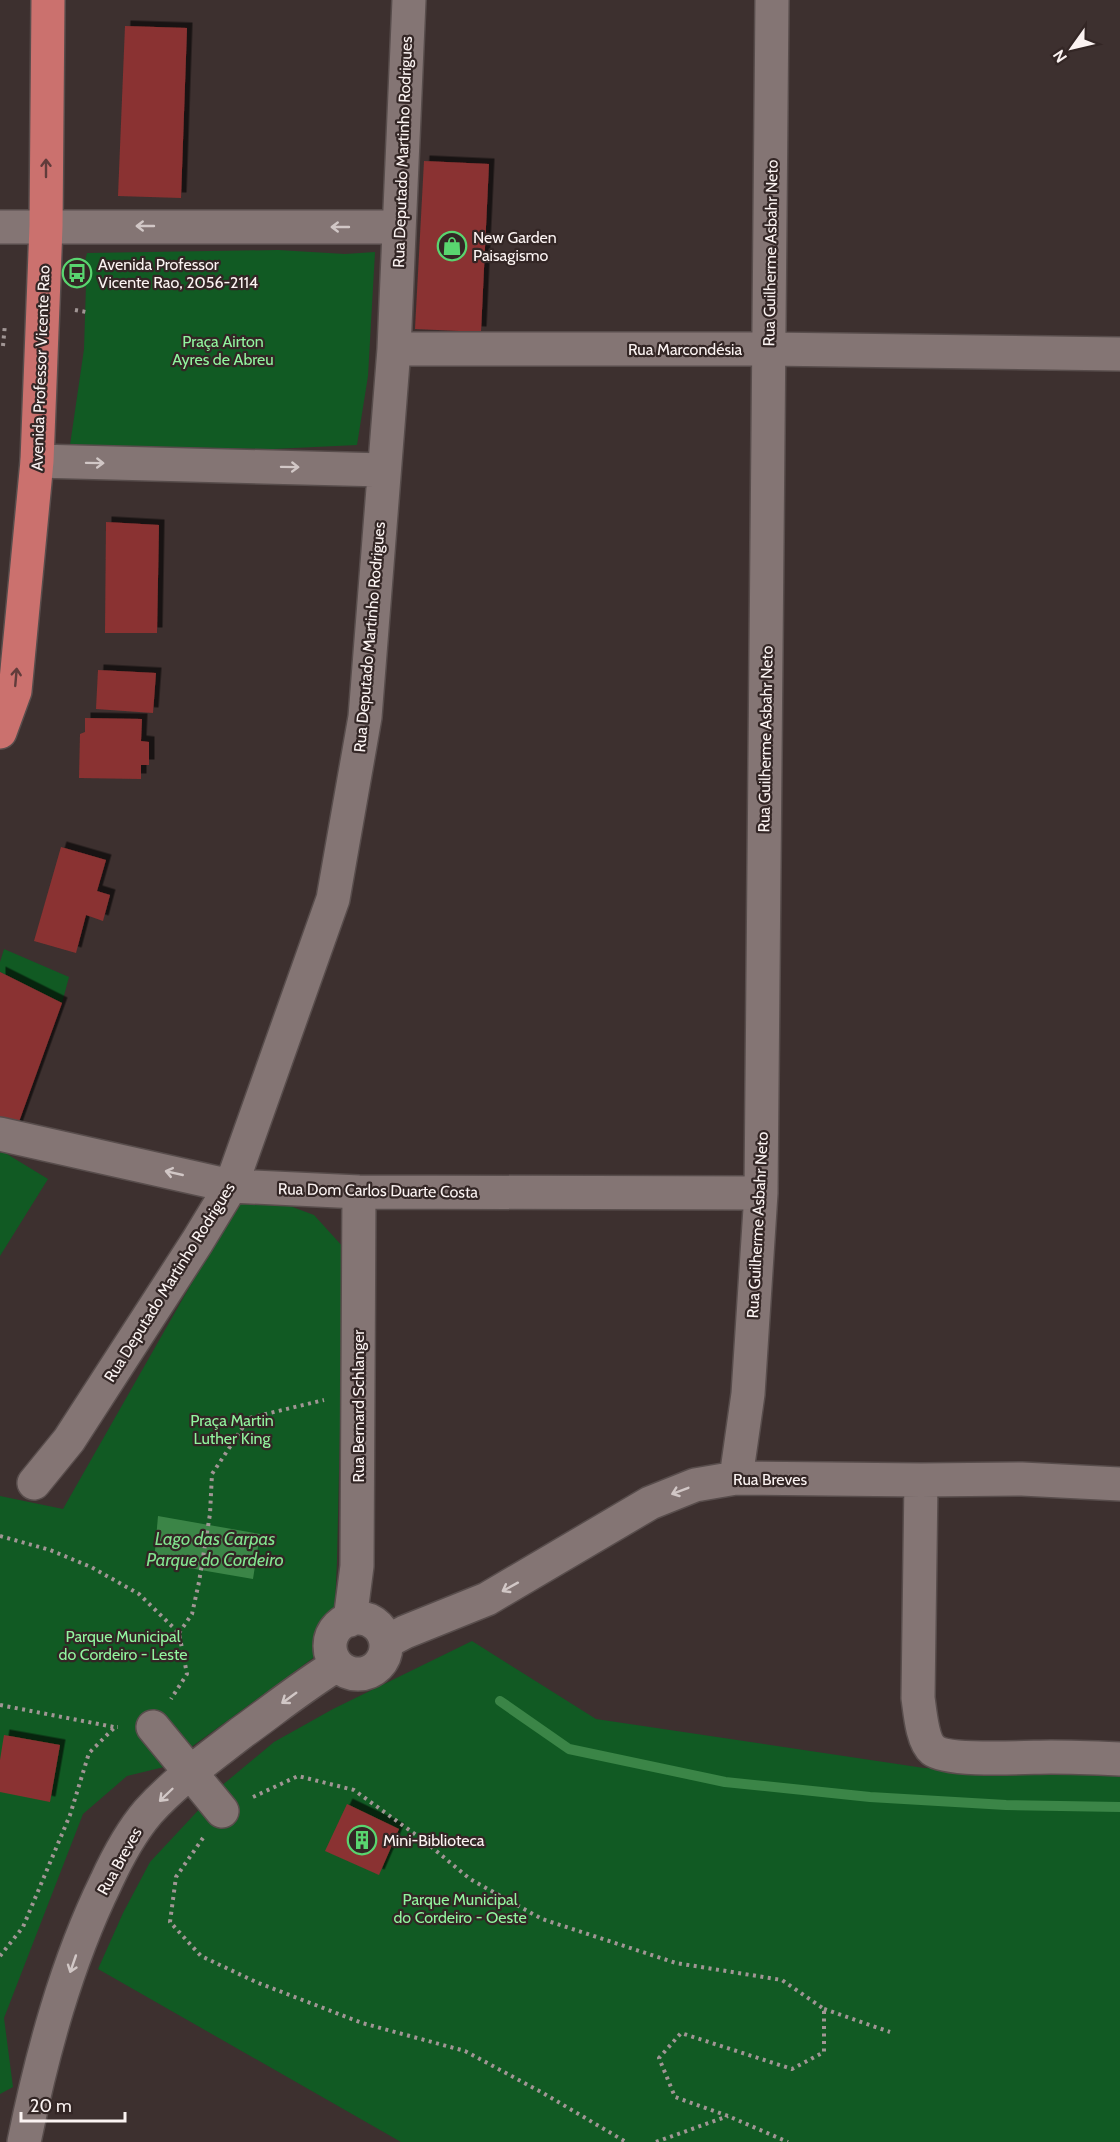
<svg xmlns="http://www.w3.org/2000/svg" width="1120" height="2142" viewBox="0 0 1120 2142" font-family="Cabin,sans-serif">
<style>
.green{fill:#115a23}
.water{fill:#3b8547}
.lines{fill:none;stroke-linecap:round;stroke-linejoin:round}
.stream{stroke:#3b8547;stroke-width:10}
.building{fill:#8a3231;filter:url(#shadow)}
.minor-casing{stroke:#584d4c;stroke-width:36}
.major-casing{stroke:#584d4c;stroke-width:36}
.path{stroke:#a19695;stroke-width:4;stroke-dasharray:3 4.5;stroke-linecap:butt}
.minor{stroke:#847574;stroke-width:33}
.major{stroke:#cb716e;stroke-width:33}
.oneway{stroke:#613c3b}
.oneway2{stroke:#d1c7c6}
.labels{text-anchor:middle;stroke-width:4.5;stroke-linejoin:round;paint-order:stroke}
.street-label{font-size:16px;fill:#fbf3f2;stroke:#332625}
.poi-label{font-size:16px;fill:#fbf3f2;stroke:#332625;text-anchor:start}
.park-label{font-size:16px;fill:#92f59f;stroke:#332625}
.water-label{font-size:18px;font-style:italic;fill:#82e48f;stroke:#332625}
</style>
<defs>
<filter id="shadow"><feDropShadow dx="5.5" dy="-5.5" stdDeviation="0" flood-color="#0009"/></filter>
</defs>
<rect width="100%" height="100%" fill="#3d302f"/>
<path class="green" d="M 278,250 L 345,254 L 375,252 L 368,376 L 357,445 L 273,449 L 70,445 L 84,349 L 86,285 L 83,269 L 87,253 Z
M 4,949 L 69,977 L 62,1003 L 0,972 L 0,962 Z
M 2,1151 L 48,1179 L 0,1256 L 0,1153 Z
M 239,1200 L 279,1202 L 314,1215 L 344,1248 L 337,1560 L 335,1605 L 313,1658 L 164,1767 L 127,1776 L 83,1814 L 4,2018 L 13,2087 L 0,2094 L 0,1496 L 63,1509 Z
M 472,1641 L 596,1719 L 924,1768 L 1120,1774 L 1120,2142 L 401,2142 L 98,1969 L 123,1913 L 150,1862 L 220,1787 L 274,1742 L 333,1709 Z"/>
<path class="water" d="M 158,1516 L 260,1534 L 253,1579 L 154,1562 Z"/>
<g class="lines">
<path class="stream" d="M 500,1701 L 569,1749 L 725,1782 L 870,1797 L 1006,1805 L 1120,1807"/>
</g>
<path class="building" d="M 125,26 L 187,28 L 181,198 L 118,196 Z
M 424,161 L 489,164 L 481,332 L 415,329 Z
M 106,522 L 159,525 L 157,633 L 105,633 Z
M 98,670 L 156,673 L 153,713 L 96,709 Z
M 85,718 L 142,719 L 141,741 L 149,742 L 149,765 L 141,765 L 141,779 L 79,778 L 80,734 L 85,732 Z
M 61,847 L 106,860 L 97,891 L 110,895 L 103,921 L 86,915 L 76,953 L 34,941 Z
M 0,972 L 62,1003 L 16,1130 L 0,1125 Z
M 4,1735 L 60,1745 L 50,1802 L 0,1792 L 0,1760 Z
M 347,1804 L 399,1829 L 379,1875 L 325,1851 Z"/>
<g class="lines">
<g class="minor-casing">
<path id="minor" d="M 0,227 L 399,227
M 394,349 L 769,349 L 1120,354
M 37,461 L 384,470
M 0,1134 L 231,1186 L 359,1192 L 761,1193
M 736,1478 L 748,1394 L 761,1193 L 772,0
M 921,1480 L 918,1698 C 920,1711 922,1741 933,1750 C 948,1762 1029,1757 1051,1757 C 1074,1757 1097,1758 1120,1759
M 34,1483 L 69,1440 L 197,1242 L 231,1186 L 333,899 L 365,717 L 394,349 L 409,0
M330 1646a28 28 0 1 1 56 0a28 28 0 1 1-56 0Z
M 350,1620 L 357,1566 L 359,1192
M 386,1642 L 405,1632 L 487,1599 L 650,1503 L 695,1485 L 736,1478 L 921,1480 L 1022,1479 L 1120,1484
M 153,1727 L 222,1811
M 24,2142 C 42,2054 66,1964 106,1882 C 117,1858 130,1833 148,1812 C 175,1782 209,1758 241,1733 C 273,1710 304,1685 337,1665"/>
</g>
<g class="major-casing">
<path id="major" d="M 0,732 L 15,691 L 37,461 L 46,226 L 48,0"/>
</g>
<path class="path" d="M 75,310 L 86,312
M 3,346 L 5,324
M 0,1536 L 50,1550 L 91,1567 L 139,1594 L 179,1633 L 187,1674 L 171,1699
M 179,1633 L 192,1614 L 199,1582 L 210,1514 L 212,1474 L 249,1418 L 324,1400
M 0,1705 L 114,1727
M 253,1797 L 298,1776 L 354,1790 L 423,1840 L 470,1879 L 542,1919 L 676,1963 L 782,1980 L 824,2009 L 824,2052 L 792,2069 L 681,2033 L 659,2058 L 675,2097 L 728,2116 L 788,2142
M 203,1838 L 176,1877 L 170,1922 L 201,1956 L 256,1982 L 362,2023 L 465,2051 L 543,2093 L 626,2142
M 0,1956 L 23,1927 L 70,1815 L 89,1753 L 115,1727 L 118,1727
M 824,2009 L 890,2032
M 656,2142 L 728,2116"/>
<use href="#minor" class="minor"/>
<use href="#major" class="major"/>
</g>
<defs><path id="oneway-shaft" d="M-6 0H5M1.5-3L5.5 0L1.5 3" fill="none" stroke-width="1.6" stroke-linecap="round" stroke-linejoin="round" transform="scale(1.5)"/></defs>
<g class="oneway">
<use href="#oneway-shaft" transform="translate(46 168) rotate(-90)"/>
<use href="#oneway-shaft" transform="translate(16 677) rotate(-85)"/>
</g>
<g class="oneway2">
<use href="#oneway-shaft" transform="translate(145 226) rotate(-180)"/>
<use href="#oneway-shaft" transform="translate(340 227) rotate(-180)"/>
<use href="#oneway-shaft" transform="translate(95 463) rotate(1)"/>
<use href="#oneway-shaft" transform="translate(290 467) rotate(1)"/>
<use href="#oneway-shaft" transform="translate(174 1173) rotate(-167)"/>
<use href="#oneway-shaft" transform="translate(680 1491) rotate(159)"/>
<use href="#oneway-shaft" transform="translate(510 1587) rotate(151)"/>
<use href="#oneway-shaft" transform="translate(289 1698) rotate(144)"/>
<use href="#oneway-shaft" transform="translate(166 1795) rotate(136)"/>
<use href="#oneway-shaft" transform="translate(73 1964) rotate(109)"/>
</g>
<defs>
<g id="shop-ring" transform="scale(1.5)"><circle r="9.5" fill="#332625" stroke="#59d56f" stroke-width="1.5"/><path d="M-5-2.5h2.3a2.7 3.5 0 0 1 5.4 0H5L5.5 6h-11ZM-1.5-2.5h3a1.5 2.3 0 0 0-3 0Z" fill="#59d56f"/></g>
<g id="bus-ring" transform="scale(1.5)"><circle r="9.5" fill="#332625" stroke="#59d56f" stroke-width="1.5"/><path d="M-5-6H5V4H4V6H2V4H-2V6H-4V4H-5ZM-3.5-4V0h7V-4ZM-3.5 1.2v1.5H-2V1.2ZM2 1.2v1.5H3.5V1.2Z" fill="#59d56f"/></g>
<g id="building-ring" transform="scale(1.5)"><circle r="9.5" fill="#332625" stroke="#59d56f" stroke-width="1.5"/><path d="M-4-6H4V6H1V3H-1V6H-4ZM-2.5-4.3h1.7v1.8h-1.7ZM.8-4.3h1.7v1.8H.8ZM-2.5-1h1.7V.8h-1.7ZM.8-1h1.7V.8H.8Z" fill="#59d56f"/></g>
</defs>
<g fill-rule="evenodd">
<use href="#shop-ring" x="452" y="246"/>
<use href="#bus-ring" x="77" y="273"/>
<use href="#building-ring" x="362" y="1840"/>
</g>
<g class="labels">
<g class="street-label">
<text transform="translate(402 152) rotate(-88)" y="6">Rua Deputado Martinho Rodrigues</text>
<text transform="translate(770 253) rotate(-89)" y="6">Rua Guilherme Asbahr Neto</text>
<text x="685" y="355">Rua Marcondésia</text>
<text transform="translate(40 368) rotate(-88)" y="6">Avenida Professor Vicente Rao</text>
<text transform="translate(369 637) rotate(-85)" y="6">Rua Deputado Martinho Rodrigues</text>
<text transform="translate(765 739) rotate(-89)" y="6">Rua Guilherme Asbahr Neto</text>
<text transform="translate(378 1190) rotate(1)" y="6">Rua Dom Carlos Duarte Costa</text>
<text transform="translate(757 1225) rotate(-87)" y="6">Rua Guilherme Asbahr Neto</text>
<text transform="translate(169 1282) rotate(-58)" y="6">Rua Deputado Martinho Rodrigues</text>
<text transform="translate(358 1406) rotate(-90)" y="6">Rua Bernard Schlanger</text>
<text x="770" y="1485">Rua Breves</text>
<text transform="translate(119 1861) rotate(-61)" y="6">Rua Breves</text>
</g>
<g class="poi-label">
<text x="473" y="243">New Garden<tspan x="473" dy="18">Paisagismo</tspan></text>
<text x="98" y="270">Avenida Professor<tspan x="98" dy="18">Vicente Rao, 2056-2114</tspan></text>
<text x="383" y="1846">Mini-Biblioteca</text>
</g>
<g class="park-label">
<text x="223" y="347">Praça Airton<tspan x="223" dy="18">Ayres de Abreu</tspan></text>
<text x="232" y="1426">Praça Martin<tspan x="232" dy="18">Luther King</tspan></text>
<text x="123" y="1642">Parque Municipal<tspan x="123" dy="18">do Cordeiro - Leste</tspan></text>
<text x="460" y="1905">Parque Municipal<tspan x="460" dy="18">do Cordeiro - Oeste</tspan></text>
</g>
<g class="water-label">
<text x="215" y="1545">Lago das Carpas<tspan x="215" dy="21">Parque do Cordeiro</tspan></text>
</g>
</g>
<g transform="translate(1072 48) rotate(236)" stroke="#332625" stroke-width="4.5" paint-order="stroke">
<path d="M0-4.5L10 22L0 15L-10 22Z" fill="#fbf3f2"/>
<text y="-9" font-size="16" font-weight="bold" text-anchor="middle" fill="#fbf3f2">N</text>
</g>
<path d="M21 2112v9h104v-9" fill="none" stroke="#fbf3f2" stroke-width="3"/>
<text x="30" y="2112" font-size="18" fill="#fbf3f2" stroke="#332625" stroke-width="4.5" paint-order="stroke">20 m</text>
</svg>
